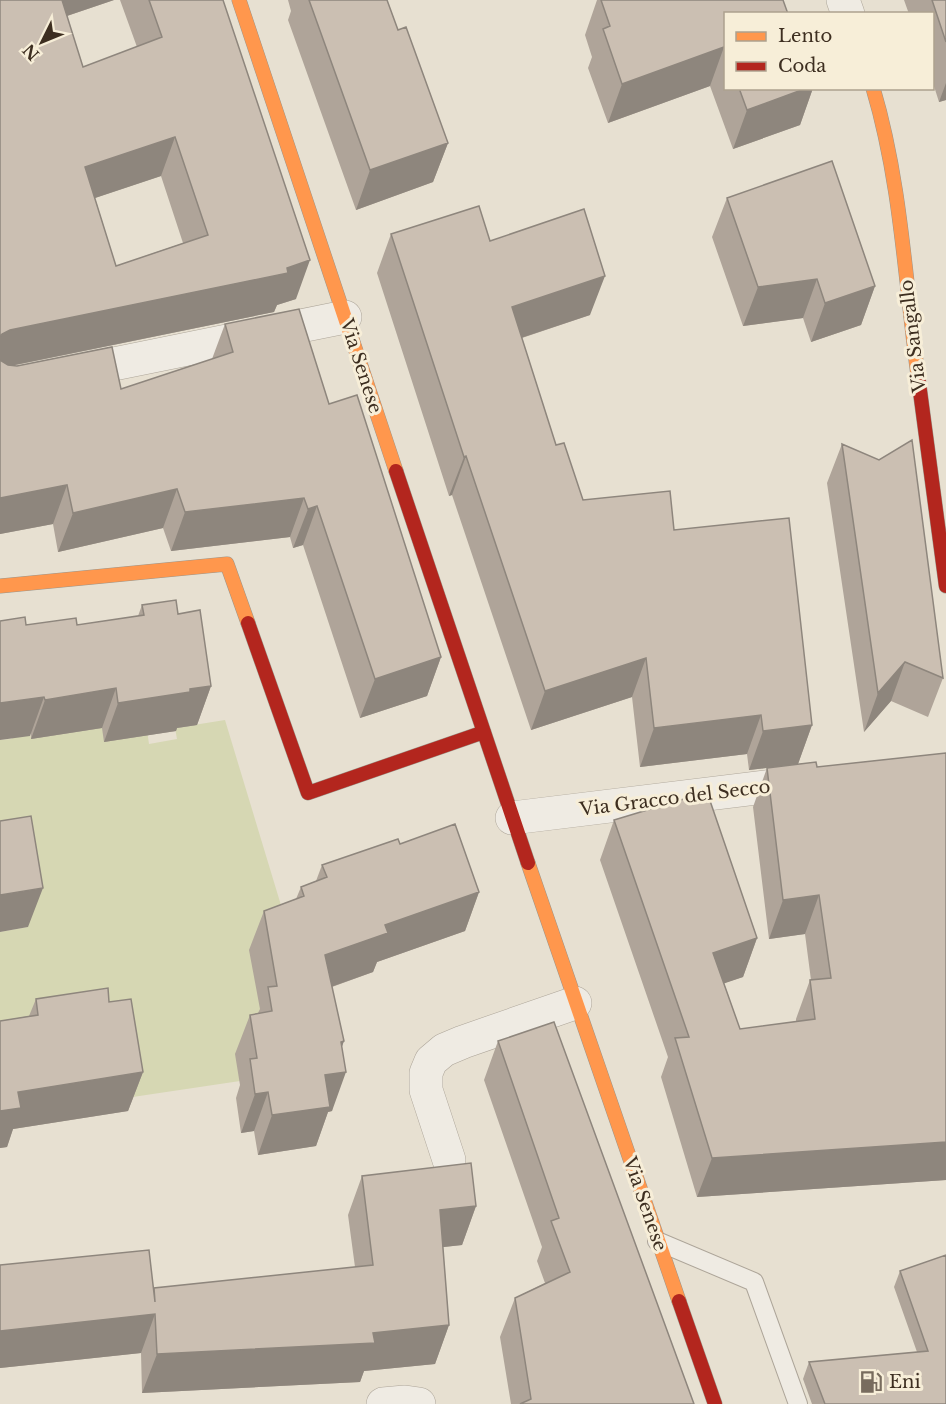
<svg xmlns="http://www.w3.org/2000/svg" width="946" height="1404" viewBox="0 0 946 1404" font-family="'Libre Baskerville',serif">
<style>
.green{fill:#d6d7b3}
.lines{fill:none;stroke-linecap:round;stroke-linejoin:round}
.lane-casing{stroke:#ada599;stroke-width:20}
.street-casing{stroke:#ada599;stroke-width:34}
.slow-casing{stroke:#9c958a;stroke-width:15}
.jam-casing{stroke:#9c958a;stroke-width:15}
.lane{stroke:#efebe3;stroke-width:18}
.street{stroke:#efebe3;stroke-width:33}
.slow{stroke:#ff974d;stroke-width:14}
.jam{stroke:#b3261e;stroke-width:14}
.wall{fill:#afa499;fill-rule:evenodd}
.shaded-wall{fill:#8e867d}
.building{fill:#cbbfb2;stroke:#8e867d;stroke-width:1.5;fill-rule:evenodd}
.labels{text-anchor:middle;stroke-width:6;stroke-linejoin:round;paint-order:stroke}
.street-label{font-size:18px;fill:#3d2e20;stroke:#f7eed8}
.poi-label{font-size:18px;fill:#3d2e20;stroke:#f7eed8;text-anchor:start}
</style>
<rect width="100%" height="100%" fill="#e7e0d1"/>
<path class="green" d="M 225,720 L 290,935 L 263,1025 L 240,1081 L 126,1098 L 0,1065 L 0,932 L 28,927 L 0,858 L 0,740 L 11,739 L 28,724 L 31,739 L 52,728 L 146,723 L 149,744 L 177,739 L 175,728 Z"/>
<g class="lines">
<g class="lane-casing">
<path id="lane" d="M 657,1241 L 754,1282 L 798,1404"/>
</g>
<g class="street-casing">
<path id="street" d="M 843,0 L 848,14
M 0,387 L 345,317
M 512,818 L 805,782
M 449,1160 L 426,1090 L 426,1073 L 431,1061 L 444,1050 L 463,1042 L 575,1003
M 383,1404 L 405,1402 L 419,1404"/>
</g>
<g class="slow-casing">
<path id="slow" d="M 239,0 L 396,471
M 873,88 C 901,182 905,280 918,376
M 0,586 L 227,564 L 248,623
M 528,863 L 679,1301"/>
</g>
<g class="jam-casing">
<path id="jam" d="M 918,376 L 946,586
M 396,471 L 528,863
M 248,623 L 308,793 L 484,732
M 679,1301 L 715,1404"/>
</g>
<use href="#lane" class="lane"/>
<use href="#street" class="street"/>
<use href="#slow" class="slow"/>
<use href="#jam" class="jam"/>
</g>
<path class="wall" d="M 0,0 L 114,0 L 67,16 L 83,67 L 137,47 L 120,0 L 223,0 L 296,299 L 277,305 L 274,312 L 11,366 L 121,389 L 212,359 L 225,324 L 329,404 L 441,657 L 427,696 L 360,718 L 303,545 L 293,548 L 290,537 L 171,551 L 163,528 L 58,552 L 53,524 L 0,534 ZM 161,176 L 183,243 L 116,266 L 95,198 Z
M 288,0 L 387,0 L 398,30 L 448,143 L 433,182 L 356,210 L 288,20 L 291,11 Z
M 597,0 L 783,0 L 726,14 L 726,88 L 813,88 L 800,125 L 733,149 L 710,86 L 608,123 L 588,68 L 592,57 L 585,35 Z
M 904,0 L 946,0 L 946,100 L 939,102 L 933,83 L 933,14 L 909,14 Z
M 727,198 L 875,286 L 861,325 L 811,342 L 803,318 L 743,326 L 712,237 Z
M 391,234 L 490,241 L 590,315 L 522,338 L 556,445 L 583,500 L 674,530 L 812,725 L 798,764 L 749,770 L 747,754 L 640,767 L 632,697 L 531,730 L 452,495 L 449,496 L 377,273 Z
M 842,444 L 943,678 L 928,717 L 891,701 L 864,732 L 827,483 Z
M 142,605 L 178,614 L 211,686 L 197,725 L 177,728 L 176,731 L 104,742 L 102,728 L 31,739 L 26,625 L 77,625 L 138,616 Z
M 946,753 L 946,1180 L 697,1197 L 661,1077 L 668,1057 L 600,860 L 614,820 L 757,938 L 743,977 L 724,983 L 740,1029 L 796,1022 L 796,1019 L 810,980 L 811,980 L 805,934 L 769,939 L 753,807 L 767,768 L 817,767 Z
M 400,844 L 479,892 L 465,931 L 377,962 L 373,972 L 332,987 L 344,1041 L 342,1046 L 332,1111 L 328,1112 L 316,1146 L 258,1155 L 254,1131 L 241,1133 L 236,1098 L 240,1085 L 235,1054 L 250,1015 L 258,1013 L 260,1009 L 249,950 L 264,911 L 296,899 L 301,887 L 316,881 L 322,865 Z
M 36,999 L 109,1002 L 143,1072 L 128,1111 L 13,1129 L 7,1147 L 0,1148 L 0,1021 L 29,1016 Z
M 498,1041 L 694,1404 L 511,1404 L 500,1337 L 515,1298 L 545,1283 L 537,1261 L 542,1247 L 484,1080 Z
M 362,1176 L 476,1206 L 462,1245 L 443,1247 L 449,1325 L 435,1364 L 364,1371 L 360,1382 L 142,1393 L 141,1353 L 0,1368 L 0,1265 L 154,1290 L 154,1288 L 355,1267 L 348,1215 Z
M 946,1255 L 946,1404 L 812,1404 L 803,1379 L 809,1362 L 917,1352 L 894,1287 L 900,1271 Z"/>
<path class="shaded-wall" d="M 52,0 L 114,0 L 43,24 Z
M 724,47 L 710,86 L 608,123 L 622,84 Z
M 946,83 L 946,100 L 939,102 Z
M 807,88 L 813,88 L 800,125 L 733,149 L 747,110 Z
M 175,137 L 161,176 L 71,206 L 85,167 Z
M 448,143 L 433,182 L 356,210 L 370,170 Z
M 310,260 L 296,299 L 277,305 L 274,312 L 0,368 L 0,337 L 2,334 L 10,330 L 287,268 Z
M 605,276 L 590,315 L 497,346 L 512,307 Z
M 817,279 L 803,318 L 743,326 L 758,287 Z
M 875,286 L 861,325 L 811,342 L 825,303 Z
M 466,456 L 452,495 L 449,496 L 464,457 Z
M 67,485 L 53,524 L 0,534 L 0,498 Z
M 177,489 L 163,528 L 58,552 L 73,513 Z
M 304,498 L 290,537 L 171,551 L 185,512 Z
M 317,506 L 303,545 L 293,548 L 308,509 Z
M 441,657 L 427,696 L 360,718 L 375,679 Z
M 646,658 L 632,697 L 531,730 L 545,691 Z
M 905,662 L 891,701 L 864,732 L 878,693 Z
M 211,686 L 197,725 L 177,728 L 176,731 L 104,742 L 118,703 L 190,689 Z
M 116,688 L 102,728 L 31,739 L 45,700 Z
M 44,697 L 30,736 L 0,740 L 0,703 Z
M 761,715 L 747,754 L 640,767 L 654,728 Z
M 812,725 L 798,764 L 749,770 L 763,731 Z
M 43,888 L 28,927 L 0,932 L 0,895 Z
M 479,892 L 465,931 L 377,962 L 373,972 L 311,994 L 325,955 L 385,925 Z
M 819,895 L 805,934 L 769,939 L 783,900 Z
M 757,938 L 743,977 L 699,992 L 713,953 Z
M 344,1041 L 332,1074 L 346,1072 L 332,1111 L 328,1112 L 316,1146 L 258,1155 L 272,1115 L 325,1075 L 341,1042 Z
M 143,1072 L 128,1111 L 13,1129 L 7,1147 L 0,1148 L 0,1111 L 18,1092 Z
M 268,1092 L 254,1131 L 241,1133 L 255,1094 Z
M 946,1142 L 946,1180 L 697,1197 L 712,1158 Z
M 476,1206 L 462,1245 L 426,1249 L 440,1210 Z
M 155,1314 L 141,1353 L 0,1368 L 0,1331 Z
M 449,1325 L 435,1364 L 364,1371 L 360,1382 L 142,1393 L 157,1354 Z"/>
<path class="building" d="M 0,0 L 62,0 L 83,67 L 162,37 L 149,0 L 223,0 L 310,260 L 287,268 L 288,273 L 10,330 L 2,334 L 0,337 ZM 175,137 L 208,235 L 116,266 L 85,167 Z
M 309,0 L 387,0 L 398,30 L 406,27 L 448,143 L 370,170 Z
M 601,0 L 783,0 L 788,14 L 726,14 L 726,51 L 724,47 L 622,84 L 603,29 L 610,26 Z
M 932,0 L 946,0 L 946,42 Z
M 739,88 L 807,88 L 747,110 Z
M 832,161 L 875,286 L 825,303 L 817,279 L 758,287 L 727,198 Z
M 479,206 L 490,241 L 584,209 L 605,276 L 512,307 L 556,445 L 564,443 L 583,500 L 670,491 L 674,530 L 789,518 L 812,725 L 763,731 L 761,715 L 654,728 L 646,658 L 545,691 L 466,456 L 464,457 L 391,234 Z
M 299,309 L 329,404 L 357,395 L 441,657 L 375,679 L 317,506 L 308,509 L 304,498 L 185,512 L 177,489 L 73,513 L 67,485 L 0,498 L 0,360 L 8,365 L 17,366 L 112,347 L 121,389 L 233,352 L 225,324 Z
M 912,440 L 943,678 L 905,662 L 878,693 L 842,444 L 879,460 Z
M 176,600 L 178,614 L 200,610 L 211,686 L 190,689 L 190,692 L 118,703 L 116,688 L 45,700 L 44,697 L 0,703 L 0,621 L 25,617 L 26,625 L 76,618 L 77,625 L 144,615 L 142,605 Z
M 946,753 L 946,1142 L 712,1158 L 675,1038 L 689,1037 L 614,820 L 707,792 L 757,938 L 713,953 L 740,1029 L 815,1019 L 810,980 L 831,978 L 819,895 L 783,900 L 767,768 L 816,762 L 817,767 Z
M 31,816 L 43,888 L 0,895 L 0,821 Z
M 455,824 L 479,892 L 385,925 L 388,933 L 325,955 L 344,1041 L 341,1042 L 346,1072 L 325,1075 L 330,1107 L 272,1115 L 268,1092 L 255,1094 L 250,1059 L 257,1058 L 250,1015 L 272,1011 L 268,987 L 277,986 L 264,911 L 304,896 L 301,887 L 327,877 L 322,865 L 398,839 L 400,844 Z
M 108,988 L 109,1002 L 131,999 L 143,1072 L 18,1092 L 21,1108 L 0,1111 L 0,1021 L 38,1015 L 36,999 Z
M 554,1022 L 694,1404 L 520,1404 L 531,1399 L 515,1298 L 570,1272 L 551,1221 L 559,1218 L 498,1041 Z
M 471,1163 L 476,1206 L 440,1210 L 449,1325 L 373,1333 L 375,1343 L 157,1354 L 155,1314 L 0,1331 L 0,1265 L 149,1250 L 155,1302 L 154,1288 L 373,1265 L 362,1176 Z
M 946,1255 L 946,1404 L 825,1404 L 809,1362 L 928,1351 L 900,1271 Z"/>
<defs>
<g id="fuel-bare" transform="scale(1.8)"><path d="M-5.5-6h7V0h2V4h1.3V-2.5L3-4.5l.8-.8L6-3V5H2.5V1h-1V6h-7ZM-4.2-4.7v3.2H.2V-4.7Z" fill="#786c5e" stroke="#f7eed8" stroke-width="2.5" paint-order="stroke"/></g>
</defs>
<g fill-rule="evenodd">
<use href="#fuel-bare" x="871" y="1382"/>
</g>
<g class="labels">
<g class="street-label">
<text transform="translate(913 336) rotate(-97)" y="6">Via Sangallo</text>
<text transform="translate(361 366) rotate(72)" y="6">Via Senese</text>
<text transform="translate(675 798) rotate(-7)" y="6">Via Gracco del Secco</text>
<text transform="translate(645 1204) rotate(71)" y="6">Via Senese</text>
</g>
<g class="poi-label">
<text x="889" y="1388">Eni</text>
</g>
</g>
<rect x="724" y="12" width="210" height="78" fill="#f7eed8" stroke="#ada18e" stroke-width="1.5"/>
<rect x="736" y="32" width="30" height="9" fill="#ff974d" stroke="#ada18e" stroke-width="1.5"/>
<text x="778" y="42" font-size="18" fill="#3d2e20">Lento</text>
<rect x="736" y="62" width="30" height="9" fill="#b3261e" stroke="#ada18e" stroke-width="1.5"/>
<text x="778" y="72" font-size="18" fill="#3d2e20">Coda</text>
<g transform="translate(42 42) rotate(227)" stroke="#f7eed8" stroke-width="4.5" paint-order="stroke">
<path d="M0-4.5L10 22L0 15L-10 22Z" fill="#3d2e20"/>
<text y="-9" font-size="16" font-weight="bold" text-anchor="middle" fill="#3d2e20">N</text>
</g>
</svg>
